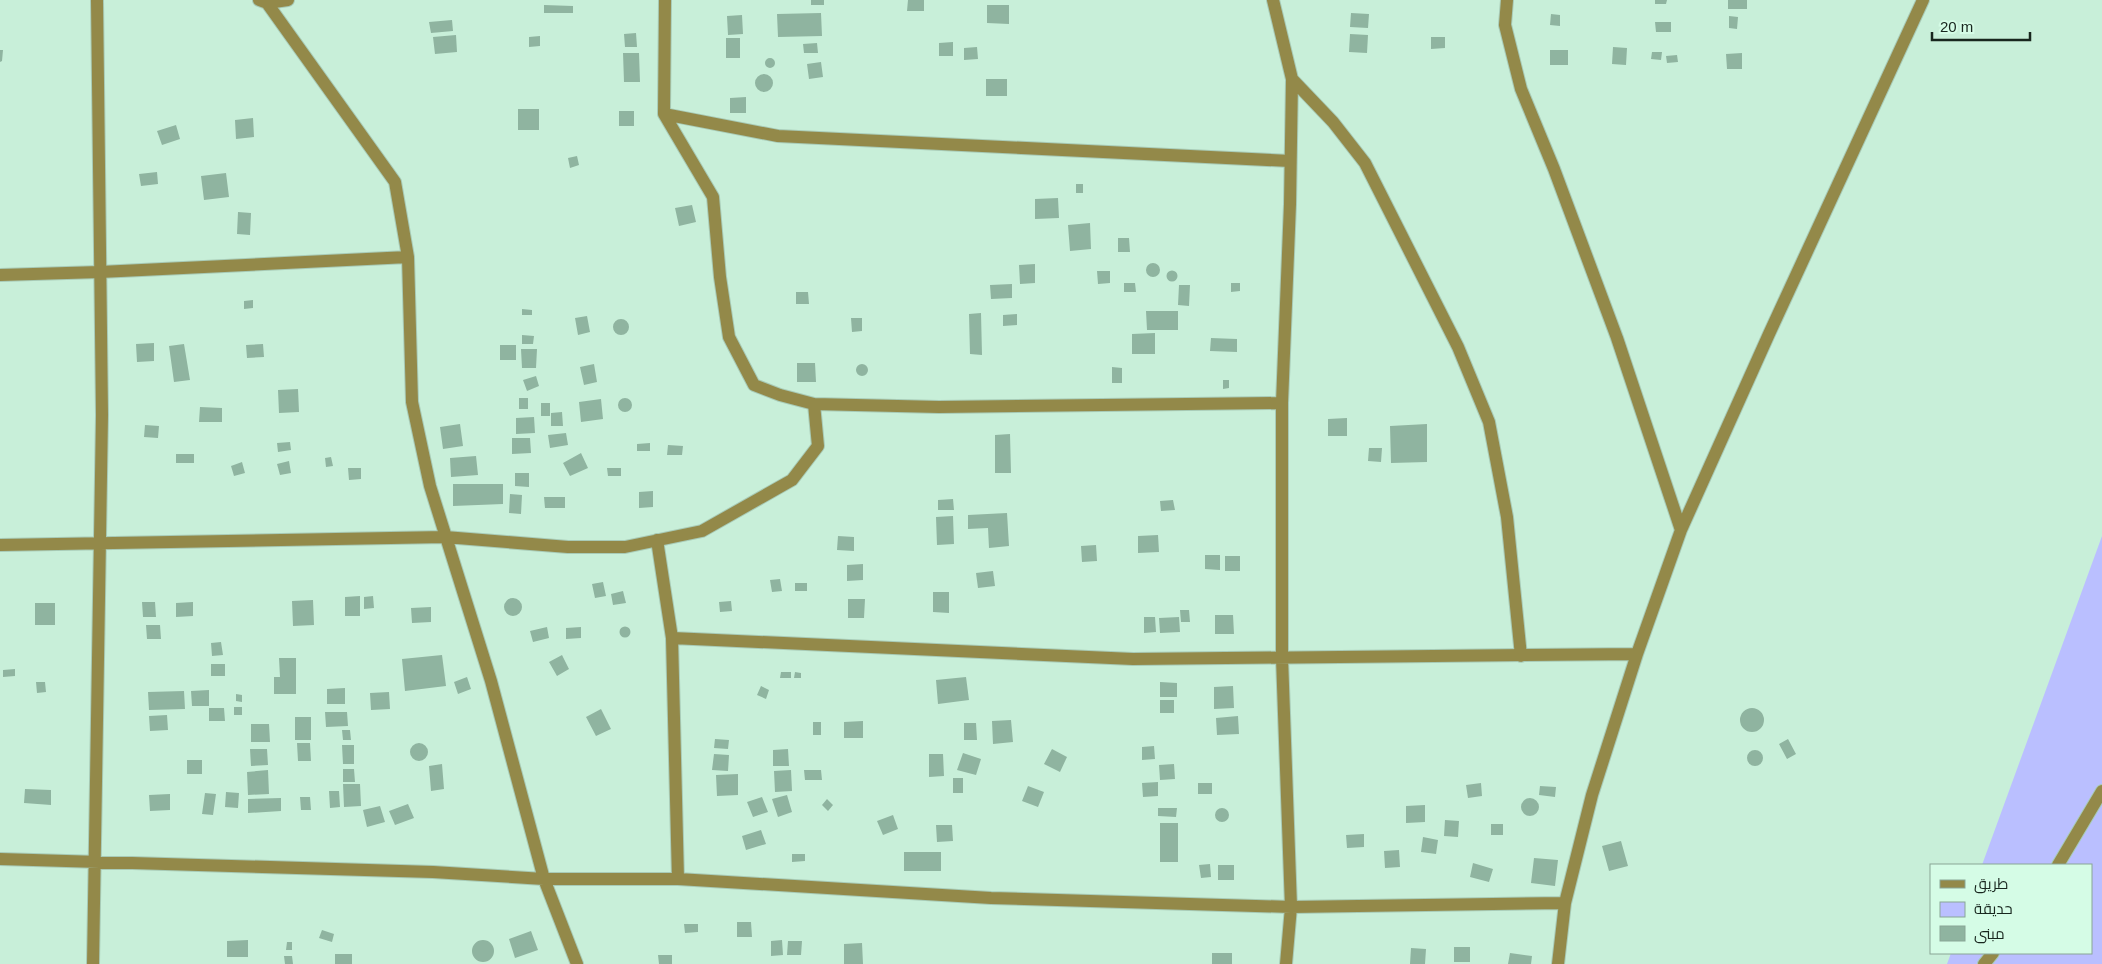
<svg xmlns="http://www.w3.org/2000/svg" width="2102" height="964" viewBox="0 0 2102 964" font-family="Arial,Cairo,sans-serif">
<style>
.green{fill:#babfff}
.building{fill:#8fb4a0}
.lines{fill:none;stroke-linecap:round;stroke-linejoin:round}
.minor-casing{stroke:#a8cbb7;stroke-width:14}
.minor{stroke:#938949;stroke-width:12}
</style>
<rect width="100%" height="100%" fill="#c8efd9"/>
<path class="green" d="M 2102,536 L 2102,964 L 1947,964 L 1951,953 L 2091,953 L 2091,865 L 1982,865 Z"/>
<path class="building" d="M 811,0 L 824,0 L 824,5 L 811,5 Z
M 908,0 L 924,0 L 924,11 L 907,11 Z
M 1655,0 L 1667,0 L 1666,4 L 1655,4 Z
M 1728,0 L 1747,0 L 1747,9 L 1728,9 Z
M 544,5 L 573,6 L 573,13 L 544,13 Z
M 987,5 L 1009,5 L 1009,24 L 987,23 Z
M 821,13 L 822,36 L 778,37 L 777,14 Z
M 1351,13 L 1369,14 L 1368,28 L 1350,27 Z
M 1551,14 L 1560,15 L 1560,26 L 1550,25 Z
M 742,15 L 743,34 L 728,35 L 727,16 Z
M 1729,16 L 1738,17 L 1737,29 L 1729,28 Z
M 452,20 L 453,31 L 431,33 L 429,22 Z
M 1655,22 L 1671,22 L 1671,32 L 1656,32 Z
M 636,33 L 637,47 L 625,47 L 624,34 Z
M 1350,34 L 1368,35 L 1367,53 L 1349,52 Z
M 456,35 L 457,52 L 435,54 L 433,37 Z
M 540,36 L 540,46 L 529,47 L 529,37 Z
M 1431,37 L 1445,37 L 1445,48 L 1431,49 Z
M 726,38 L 740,38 L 740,58 L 726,58 Z
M 953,42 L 953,56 L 939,56 L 939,43 Z
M 817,43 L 818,53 L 804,53 L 803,44 Z
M 977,47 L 978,59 L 964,60 L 964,48 Z
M 1613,47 L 1627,48 L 1626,65 L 1612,64 Z
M 0,50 L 3,50 L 2,61 L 0,62 Z
M 1550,50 L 1568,50 L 1568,65 L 1550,65 Z
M 1652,52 L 1662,52 L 1661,60 L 1651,59 Z
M 623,53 L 639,53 L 640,82 L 624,82 Z
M 1742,53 L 1742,69 L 1727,69 L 1726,54 Z
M 1677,55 L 1678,62 L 1667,63 L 1666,56 Z
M765 63a5 5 0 1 1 10 0a5 5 0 1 1-10 0Z
M 821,62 L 823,77 L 809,79 L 807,64 Z
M755 83a9 9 0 1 1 18 0a9 9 0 1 1-18 0Z
M 986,79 L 1007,79 L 1007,96 L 986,96 Z
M 746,97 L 746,113 L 730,113 L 730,98 Z
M 518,109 L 539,109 L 539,130 L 518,130 Z
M 619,111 L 634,111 L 634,126 L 619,126 Z
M 253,118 L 254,137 L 236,139 L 235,120 Z
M 176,125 L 180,139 L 162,145 L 157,131 Z
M 577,156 L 579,165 L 570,168 L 568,158 Z
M 157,172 L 158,184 L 141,186 L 139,174 Z
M 226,173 L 229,197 L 204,200 L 201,176 Z
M 1076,184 L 1083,184 L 1083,193 L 1076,193 Z
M 1058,198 L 1059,218 L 1035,219 L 1035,199 Z
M 692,205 L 696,222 L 679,226 L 675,208 Z
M 238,212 L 251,213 L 250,235 L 237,234 Z
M 1090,223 L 1091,249 L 1070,251 L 1068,225 Z
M 1118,238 L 1129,238 L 1130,252 L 1118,252 Z
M1146 270a7 7 0 1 1 14 0a7 7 0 1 1-14 0Z
M 1035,264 L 1035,283 L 1020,284 L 1019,265 Z
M1166.5 276a5.5 5.5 0 1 1 11 0a5.5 5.5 0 1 1-11 0Z
M 1097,271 L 1110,271 L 1110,283 L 1098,284 Z
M 1124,283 L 1135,283 L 1136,292 L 1124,292 Z
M 1231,283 L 1240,283 L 1240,291 L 1231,292 Z
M 1012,284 L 1012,298 L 991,299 L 990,285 Z
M 1179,285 L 1190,285 L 1189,306 L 1178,305 Z
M 796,292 L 808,292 L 809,304 L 796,304 Z
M 253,300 L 253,308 L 244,309 L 244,301 Z
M 522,309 L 532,310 L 532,315 L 522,315 Z
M 1146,311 L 1178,311 L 1178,330 L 1147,330 Z
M 981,313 L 982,355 L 970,354 L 969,314 Z
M 1017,314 L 1017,325 L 1003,326 L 1003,315 Z
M 587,316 L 590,332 L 578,335 L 575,318 Z
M 851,318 L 862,318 L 862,331 L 852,332 Z
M613 327a8 8 0 1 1 16 0a8 8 0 1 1-16 0Z
M 1155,333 L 1155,354 L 1132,354 L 1132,334 Z
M 522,335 L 534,336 L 533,344 L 522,344 Z
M 1211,338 L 1237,339 L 1237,352 L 1210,351 Z
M 154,343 L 154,361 L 137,362 L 136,344 Z
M 184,344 L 190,380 L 174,382 L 169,346 Z
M 263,344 L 264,357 L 247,358 L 246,345 Z
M 500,345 L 516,345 L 516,360 L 500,360 Z
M 521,349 L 537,349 L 536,368 L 522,368 Z
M 797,363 L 815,363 L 816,382 L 797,382 Z
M 594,364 L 597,382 L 584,385 L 580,367 Z
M856 370a6 6 0 1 1 12 0a6 6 0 1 1-12 0Z
M 1112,367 L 1122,368 L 1122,383 L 1112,383 Z
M 536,376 L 539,386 L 527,391 L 523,380 Z
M 1223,380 L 1229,380 L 1229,388 L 1223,389 Z
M 298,389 L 299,412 L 279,413 L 278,390 Z
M618 405a7 7 0 1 1 14 0a7 7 0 1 1-14 0Z
M 519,398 L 528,398 L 528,409 L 519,409 Z
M 601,399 L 603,419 L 581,422 L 579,402 Z
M 541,403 L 550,403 L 550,416 L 541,416 Z
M 200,407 L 222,408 L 222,422 L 199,422 Z
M 562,412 L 563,426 L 551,426 L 551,413 Z
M 534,417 L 535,433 L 516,434 L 516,418 Z
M 1347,418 L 1347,436 L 1328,436 L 1328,419 Z
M 460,424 L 463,446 L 443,449 L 440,427 Z
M 1427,424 L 1427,462 L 1391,463 L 1390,426 Z
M 145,425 L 159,426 L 158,438 L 144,437 Z
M 566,433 L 568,445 L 550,448 L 548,435 Z
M 1010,434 L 1011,473 L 995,473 L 995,435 Z
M 512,438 L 530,438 L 531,453 L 512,454 Z
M 290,442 L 291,450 L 278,452 L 277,443 Z
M 650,443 L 650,451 L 637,451 L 637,444 Z
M 668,445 L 683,446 L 682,455 L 667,455 Z
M 1369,448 L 1382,448 L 1381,462 L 1368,461 Z
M 581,453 L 588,468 L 570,476 L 563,463 Z
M 176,454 L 194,454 L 194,463 L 176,463 Z
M 476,456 L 478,475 L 451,477 L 450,458 Z
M 331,457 L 333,466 L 326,467 L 325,458 Z
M 289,461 L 291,473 L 280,475 L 277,464 Z
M 242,462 L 245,473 L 234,476 L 231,466 Z
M 348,468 L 361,468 L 361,479 L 349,480 Z
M 607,468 L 621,468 L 621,476 L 608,476 Z
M 515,473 L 529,473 L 529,487 L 515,486 Z
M 453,484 L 503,484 L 503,504 L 453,506 Z
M 653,491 L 653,507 L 639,508 L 639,492 Z
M 510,494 L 522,495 L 521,514 L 509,513 Z
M 544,497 L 565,497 L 565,508 L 545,508 Z
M 953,499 L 954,510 L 938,510 L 938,500 Z
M 1173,500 L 1175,510 L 1161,511 L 1160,501 Z
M 1007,513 L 1009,546 L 989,548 L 988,528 L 968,529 L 968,515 Z
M 953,516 L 954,544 L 937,545 L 936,517 Z
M 1158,535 L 1159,552 L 1138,553 L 1138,536 Z
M 838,536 L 854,537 L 854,551 L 837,550 Z
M 1096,545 L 1097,561 L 1082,562 L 1081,546 Z
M 1205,555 L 1220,555 L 1220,570 L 1205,569 Z
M 1225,556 L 1240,556 L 1240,571 L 1225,571 Z
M 863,564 L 863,580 L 847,581 L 847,565 Z
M 993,571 L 995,586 L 978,588 L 976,573 Z
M 780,579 L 782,591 L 772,592 L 770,580 Z
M 603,582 L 606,596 L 595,598 L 592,584 Z
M 795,583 L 807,583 L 807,591 L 795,591 Z
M 623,591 L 626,603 L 613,605 L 611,594 Z
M 933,592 L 949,592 L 949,613 L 933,612 Z
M 360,596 L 360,616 L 345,616 L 345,597 Z
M 373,596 L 374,608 L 364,609 L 364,597 Z
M504 607a9 9 0 1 1 18 0a9 9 0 1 1-18 0Z
M 848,599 L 865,599 L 864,618 L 848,618 Z
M 313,600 L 314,625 L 293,626 L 292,601 Z
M 731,601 L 732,611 L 720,612 L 719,602 Z
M 142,602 L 155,602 L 156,617 L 143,617 Z
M 193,602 L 193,616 L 176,617 L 176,603 Z
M 35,603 L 55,603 L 55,625 L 35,625 Z
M 431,607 L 431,622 L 412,623 L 411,608 Z
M 1180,610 L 1189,610 L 1190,622 L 1181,622 Z
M 1215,615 L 1233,615 L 1234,634 L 1215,634 Z
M 1144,617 L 1155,617 L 1156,632 L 1144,633 Z
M 1179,617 L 1180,632 L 1160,633 L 1159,618 Z
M 146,625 L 160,625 L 161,639 L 147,639 Z
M619.5 632a5.5 5.5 0 1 1 11 0a5.5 5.5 0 1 1-11 0Z
M 547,627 L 549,638 L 533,642 L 530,631 Z
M 581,627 L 581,638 L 566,639 L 566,628 Z
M 221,642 L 223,655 L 212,656 L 211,643 Z
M 442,655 L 446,686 L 405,691 L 402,659 Z
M 562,655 L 569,669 L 557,676 L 549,662 Z
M 279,658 L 296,658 L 296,694 L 274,694 L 274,677 L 280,677 Z
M 211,664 L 225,664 L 225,676 L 211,676 Z
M 15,669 L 15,676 L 3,677 L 3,670 Z
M 781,672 L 791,672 L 791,678 L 780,678 Z
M 795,672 L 801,673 L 801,678 L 794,678 Z
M 467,677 L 471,689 L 458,694 L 454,682 Z
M 966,677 L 969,700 L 938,704 L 936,680 Z
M 36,682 L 45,682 L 46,692 L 37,693 Z
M 1160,682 L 1177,683 L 1177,697 L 1160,697 Z
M 761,686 L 769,690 L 766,699 L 757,695 Z
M 1233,686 L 1234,708 L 1214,709 L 1214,687 Z
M 345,688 L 345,704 L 327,704 L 327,689 Z
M 209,690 L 209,706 L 192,706 L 191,691 Z
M 184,691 L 185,709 L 149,710 L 148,692 Z
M 389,692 L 390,709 L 371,710 L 370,693 Z
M 236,694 L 242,695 L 242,702 L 236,701 Z
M 1160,700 L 1174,700 L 1174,713 L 1160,713 Z
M 234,707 L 242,707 L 242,715 L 234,715 Z
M 209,708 L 224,708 L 225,721 L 209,721 Z
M1740 720a12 12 0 1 1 24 0a12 12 0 1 1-24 0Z
M 601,709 L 611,729 L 596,736 L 586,717 Z
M 325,712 L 347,712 L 348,726 L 326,727 Z
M 167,715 L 168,730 L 150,731 L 149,716 Z
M 1238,716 L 1239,734 L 1217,735 L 1216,718 Z
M 295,717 L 311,717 L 311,740 L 295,740 Z
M 1011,720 L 1013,742 L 993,744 L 992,721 Z
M 863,721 L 863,738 L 844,738 L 844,722 Z
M 813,722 L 821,722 L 821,735 L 813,735 Z
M 964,723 L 976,723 L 977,740 L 964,740 Z
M 251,724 L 269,724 L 270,742 L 251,742 Z
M 342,730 L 350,730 L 351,740 L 343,740 Z
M 715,739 L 729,740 L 728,749 L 714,748 Z
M 1788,739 L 1796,754 L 1787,759 L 1779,744 Z
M 297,743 L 310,743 L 311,761 L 298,761 Z
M410 752a9 9 0 1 1 18 0a9 9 0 1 1-18 0Z
M 342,745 L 354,745 L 354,764 L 343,764 Z
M 1154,746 L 1155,759 L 1142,760 L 1142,747 Z
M 250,749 L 267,749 L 268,765 L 251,766 Z
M 788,749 L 789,766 L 773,766 L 773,750 Z
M 1052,749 L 1067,757 L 1060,772 L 1044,764 Z
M1747 758a8 8 0 1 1 16 0a8 8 0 1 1-16 0Z
M 963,753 L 981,759 L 976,775 L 957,770 Z
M 714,754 L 729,755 L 728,771 L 712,770 Z
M 929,754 L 943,754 L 944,776 L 929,777 Z
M 187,760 L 202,760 L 202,774 L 187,774 Z
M 442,764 L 444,789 L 431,791 L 429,766 Z
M 1174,764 L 1175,779 L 1160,780 L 1159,765 Z
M 343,769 L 354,769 L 355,782 L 343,782 Z
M 268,770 L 269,794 L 248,795 L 247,772 Z
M 791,770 L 792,791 L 775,792 L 774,771 Z
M 804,770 L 821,770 L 822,780 L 805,780 Z
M 738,774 L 738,795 L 717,796 L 716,775 Z
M 953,778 L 963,778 L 963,793 L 953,793 Z
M 1158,782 L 1158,796 L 1143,797 L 1142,783 Z
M 1198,783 L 1212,783 L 1212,794 L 1198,794 Z
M 1481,783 L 1482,796 L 1468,798 L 1466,785 Z
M 343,784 L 360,784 L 361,806 L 344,807 Z
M 1028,786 L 1044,792 L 1038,807 L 1022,801 Z
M 1540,786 L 1556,787 L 1555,797 L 1539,795 Z
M 25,789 L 51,790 L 51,805 L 24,803 Z
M 329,791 L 339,791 L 340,807 L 330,808 Z
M 226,792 L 239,793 L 238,808 L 225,807 Z
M 205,793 L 216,794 L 213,815 L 202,814 Z
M 170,794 L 170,810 L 150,811 L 149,795 Z
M 787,795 L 792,812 L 778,817 L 772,799 Z
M 300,797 L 310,797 L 311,810 L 301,810 Z
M 762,797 L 768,812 L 753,817 L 747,802 Z
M 281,798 L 281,811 L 248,813 L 248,799 Z
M1521 807a9 9 0 1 1 18 0a9 9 0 1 1-18 0Z
M 827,799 L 833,805 L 828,811 L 822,805 Z
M 408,804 L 414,818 L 395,825 L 389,811 Z
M 1425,805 L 1425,822 L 1406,823 L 1406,806 Z
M 380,806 L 385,822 L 367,827 L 363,810 Z
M 1158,808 L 1177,808 L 1176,817 L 1158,816 Z
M1215 815a7 7 0 1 1 14 0a7 7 0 1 1-14 0Z
M 893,815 L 898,829 L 883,835 L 877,821 Z
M 1445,820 L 1459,821 L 1458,837 L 1444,836 Z
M 1160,823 L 1178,823 L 1178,862 L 1160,862 Z
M 1491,824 L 1503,824 L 1503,835 L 1491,835 Z
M 936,825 L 952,825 L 953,841 L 937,842 Z
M 761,830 L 766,844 L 746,850 L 742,836 Z
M 1364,834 L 1364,847 L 1347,848 L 1346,835 Z
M 1423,837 L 1438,840 L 1436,854 L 1421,852 Z
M 1621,841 L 1628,866 L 1609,871 L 1602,846 Z
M 1399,850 L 1400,867 L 1385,868 L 1384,851 Z
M 904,852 L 941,852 L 941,871 L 904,871 Z
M 792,854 L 805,854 L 805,861 L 792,862 Z
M 1534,858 L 1558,860 L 1555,886 L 1531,883 Z
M 1473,863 L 1493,869 L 1489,882 L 1470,877 Z
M 1210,864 L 1211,877 L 1201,878 L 1199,865 Z
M 1218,865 L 1234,865 L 1234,880 L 1218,880 Z
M 737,922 L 751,922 L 752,937 L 737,937 Z
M 684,924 L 698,924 L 698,932 L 685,933 Z
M 322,930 L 334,934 L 332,942 L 319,938 Z
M 531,931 L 538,950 L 515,958 L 509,939 Z
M472 951a11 11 0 1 1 22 0a11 11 0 1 1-22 0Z
M 248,940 L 248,957 L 227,957 L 227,941 Z
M 782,940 L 783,955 L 771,956 L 771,941 Z
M 788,941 L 802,941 L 801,955 L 787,955 Z
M 287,942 L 292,942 L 292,950 L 286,950 Z
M 862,943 L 863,964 L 844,964 L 844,944 Z
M 1454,947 L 1470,947 L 1470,962 L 1454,962 Z
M 1411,948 L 1426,949 L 1425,964 L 1410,964 Z
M 1212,953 L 1232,953 L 1232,964 L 1212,964 Z
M 1510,953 L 1532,956 L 1531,964 L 1508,964 Z
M 335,954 L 352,954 L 352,964 L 335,964 Z
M 658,955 L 672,955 L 672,964 L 659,964 Z
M 284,956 L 292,956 L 293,964 L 285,964 Z"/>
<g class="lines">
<g class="minor-casing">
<path id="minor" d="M 259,0 L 267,3 L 395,182 L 408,257 L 412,402 L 430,486 L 491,681 L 544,879 L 577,964
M 665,0 L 664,114 L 713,197 L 720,277 L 729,337 L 754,385 L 780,395 L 814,404 L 939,407 L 1282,403
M 1273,0 L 1292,79 L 1290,204 L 1282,403 L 1282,658 L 1291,907 L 1286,964
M 1507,0 L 1505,25 L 1521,89 L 1554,169 L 1617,338 L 1681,530
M 267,3 L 288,0
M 1292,79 L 1333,122 L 1365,163 L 1458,347 L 1489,422 L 1507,517 L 1521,656
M 664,114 L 778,136 L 1290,161
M 0,275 L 100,272 L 408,257
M 657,540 L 672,638 L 678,879
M 0,545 L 445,537 L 568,547 L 625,547 L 702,531 L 792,480 L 818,446 L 814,404
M 672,638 L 1133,659 L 1637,654
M 0,859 L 433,872 L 544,879 L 678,879 L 991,898 L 1291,907 L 1565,903
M 2058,865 L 2102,791
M 93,964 L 102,415 L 97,0
M 1558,964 L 1565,903 L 1592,795 L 1637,654 L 1681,530 L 1769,334 L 1923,0
M 1984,964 L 1993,953"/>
</g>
<use href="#minor" class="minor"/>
</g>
<rect x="1930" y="864" width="162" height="90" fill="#d5fce6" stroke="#89a696"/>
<rect x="1940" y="880" width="25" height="8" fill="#938949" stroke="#89a696"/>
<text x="1974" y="889" font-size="15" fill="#18261e">طريق</text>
<rect x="1940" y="902" width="25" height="15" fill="#babfff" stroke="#89a696"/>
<text x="1974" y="914" font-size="15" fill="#18261e">حديقة</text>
<rect x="1940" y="926" width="25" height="15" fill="#8fb4a0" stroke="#89a696"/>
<text x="1974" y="939" font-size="15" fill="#18261e">مبنى</text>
<path d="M1932 32v8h98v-8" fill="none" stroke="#18261e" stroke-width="2.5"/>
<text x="1940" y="32" font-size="15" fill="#18261e" stroke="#d5fce6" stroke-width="4" paint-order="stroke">20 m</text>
</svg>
